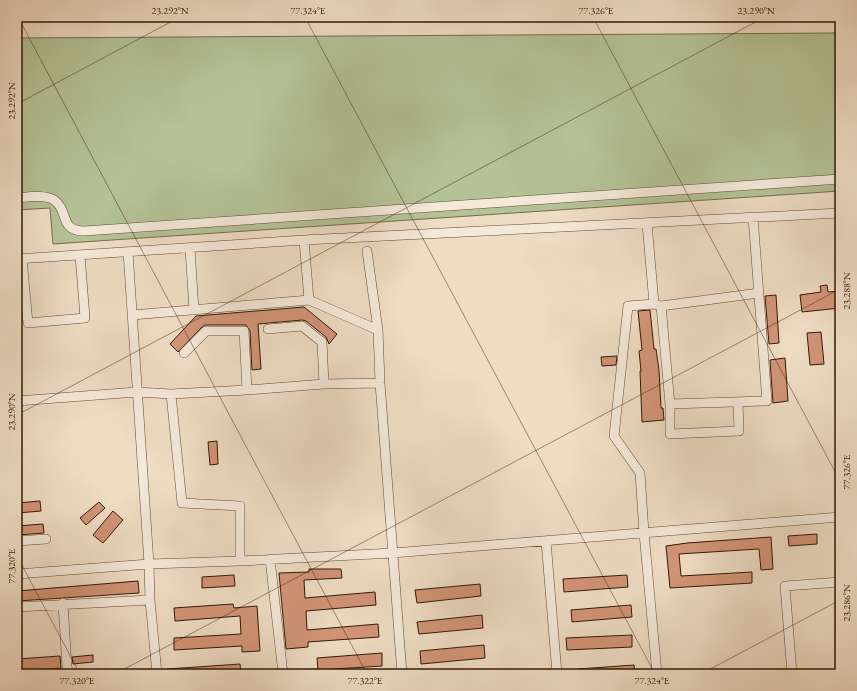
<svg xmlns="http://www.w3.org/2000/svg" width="857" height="691" viewBox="0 0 857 691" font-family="'EB Garamond',serif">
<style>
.green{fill:#b4c297;stroke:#746e4c}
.building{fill:#d29477;stroke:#331901}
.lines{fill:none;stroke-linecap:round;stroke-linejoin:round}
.minor-casing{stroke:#624a32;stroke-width:10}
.minor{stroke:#f4e8d9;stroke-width:9}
.ticks{fill:none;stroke:#331901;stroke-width:1;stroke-opacity:0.45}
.neatline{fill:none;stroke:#331901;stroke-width:1.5}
.ticks-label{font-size:10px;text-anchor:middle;fill:#331901}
</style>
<rect width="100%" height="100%" fill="#eedcc4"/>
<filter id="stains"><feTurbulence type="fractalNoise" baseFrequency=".005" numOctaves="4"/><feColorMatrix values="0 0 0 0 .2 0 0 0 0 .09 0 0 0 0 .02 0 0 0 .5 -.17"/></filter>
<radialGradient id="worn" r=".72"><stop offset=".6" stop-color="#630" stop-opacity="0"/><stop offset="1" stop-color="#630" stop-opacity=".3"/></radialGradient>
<path class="green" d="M 840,33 L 840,177 L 79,228 L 71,224 L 61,203 L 17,195 L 17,38 Z
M 840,180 L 840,191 L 53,244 L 50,208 L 17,210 L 17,200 L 46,200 L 53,204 L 71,231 Z"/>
<path class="building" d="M 827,285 L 828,292 L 840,291 L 840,308 L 802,312 L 800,295 L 821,292 L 820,286 Z
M 776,295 L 779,343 L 769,344 L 765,296 Z
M 304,307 L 337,334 L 329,344 L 326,337 L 306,321 L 302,320 L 258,324 L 261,369 L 252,370 L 250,331 L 246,325 L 205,325 L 202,327 L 178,352 L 170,344 L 196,316 Z
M 650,310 L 654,349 L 656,349 L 659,370 L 661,408 L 663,408 L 664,420 L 642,422 L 640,371 L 641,371 L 639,351 L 642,350 L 638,311 Z
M 821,332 L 824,364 L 810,365 L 807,333 Z
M 617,356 L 616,365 L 602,366 L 601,357 Z
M 785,358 L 788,401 L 773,403 L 770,360 Z
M 217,441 L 218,464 L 210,465 L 208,442 Z
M 40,501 L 41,511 L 17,513 L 17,503 Z
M 99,502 L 105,508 L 86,525 L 80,518 Z
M 113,511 L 123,520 L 103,543 L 93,535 Z
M 43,524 L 44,533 L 17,535 L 17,526 Z
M 817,534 L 817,544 L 789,546 L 788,536 Z
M 771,537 L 773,569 L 761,570 L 759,549 L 679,554 L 681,576 L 752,572 L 752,583 L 670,588 L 666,546 L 687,543 Z
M 309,569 L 341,569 L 342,578 L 304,580 L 305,598 L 375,592 L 376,605 L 306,611 L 307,630 L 378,624 L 379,637 L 308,642 L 308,647 L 286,649 L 279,573 L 309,572 Z
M 234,575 L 235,586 L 202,588 L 202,577 Z
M 627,575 L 628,587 L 564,592 L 563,579 Z
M 138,581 L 139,593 L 17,601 L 17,591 Z
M 480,584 L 481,596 L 417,603 L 415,590 Z
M 233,604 L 234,608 L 257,606 L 260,651 L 242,652 L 242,646 L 174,650 L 174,638 L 241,634 L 240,616 L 175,621 L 174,608 Z
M 631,605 L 632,617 L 572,622 L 571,610 Z
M 482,615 L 483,628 L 419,634 L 417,622 Z
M 632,635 L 632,647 L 567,650 L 566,638 Z
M 484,645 L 485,658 L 421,664 L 420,651 Z
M 382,653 L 382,666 L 318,670 L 317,658 Z
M 93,655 L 93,662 L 73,664 L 72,657 Z
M 60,656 L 61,668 L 17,671 L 17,659 Z
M 240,664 L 241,674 L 167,674 L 167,669 Z
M 634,665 L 635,674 L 578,674 L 578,669 Z"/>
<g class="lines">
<g class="minor-casing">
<path id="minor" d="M 17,198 C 28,197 45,194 54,200 C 69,210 59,231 84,231 L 840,179
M 647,223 L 654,304
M 304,240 L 309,300
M 190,249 L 194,310
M 367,251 L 378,330 L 380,383 L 402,674
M 128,252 L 149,564 L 150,600 L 157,674
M 17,259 L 304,240 L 840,213
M 22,259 L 28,323 L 85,318 L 80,255
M 661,306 L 670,404 L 670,434 L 739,431 L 738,402
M 132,315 L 309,300 L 378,330
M 268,329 L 302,326 L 322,342 L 324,384
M 184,353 L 206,331 L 244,331 L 247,390
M 171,394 L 182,503 L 240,506 L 240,561
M 17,401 L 137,392 L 171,394 L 247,390 L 324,384 L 380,383
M 670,404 L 767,401 L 753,217
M 17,541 L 46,539
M 546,541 L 557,674
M 270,559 L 283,674
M 17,574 L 149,564 L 240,561 L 393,553 L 840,517
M 63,603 L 67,668 L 70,674
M 17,607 L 150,600
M 657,674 L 644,533 L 640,473 L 614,436 L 628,306 L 654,304 L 661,306 L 759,293
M 792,674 L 785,586 L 840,582"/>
</g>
<use href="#minor" class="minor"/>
</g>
<path class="ticks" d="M 18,17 L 367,674M 305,17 L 655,674M 593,17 L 840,481M 17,104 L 180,17M 17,415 L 765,17M 17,556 L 80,674M 115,674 L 840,289M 701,674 L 840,600"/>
<rect width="857" height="691" fill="none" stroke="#eedcc4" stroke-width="44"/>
<rect x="22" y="22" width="813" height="647" class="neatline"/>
<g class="ticks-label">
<text x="170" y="14">23.292°N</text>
<text x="308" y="14">77.324°E</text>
<text x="596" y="14">77.326°E</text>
<text x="756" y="14">23.290°N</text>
<text transform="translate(11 101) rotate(-90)" y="4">23.292°N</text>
<text transform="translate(846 291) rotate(-90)" y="4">23.288°N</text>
<text transform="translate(11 412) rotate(-90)" y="4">23.290°N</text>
<text transform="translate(846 472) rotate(-90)" y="4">77.326°E</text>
<text transform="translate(11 566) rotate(-90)" y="4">77.320°E</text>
<text transform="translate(846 603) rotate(-90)" y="4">23.286°N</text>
<text x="77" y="684">77.320°E</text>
<text x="365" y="684">77.322°E</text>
<text x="652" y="684">77.324°E</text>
</g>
<rect width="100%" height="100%" filter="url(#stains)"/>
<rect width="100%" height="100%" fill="url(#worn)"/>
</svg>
